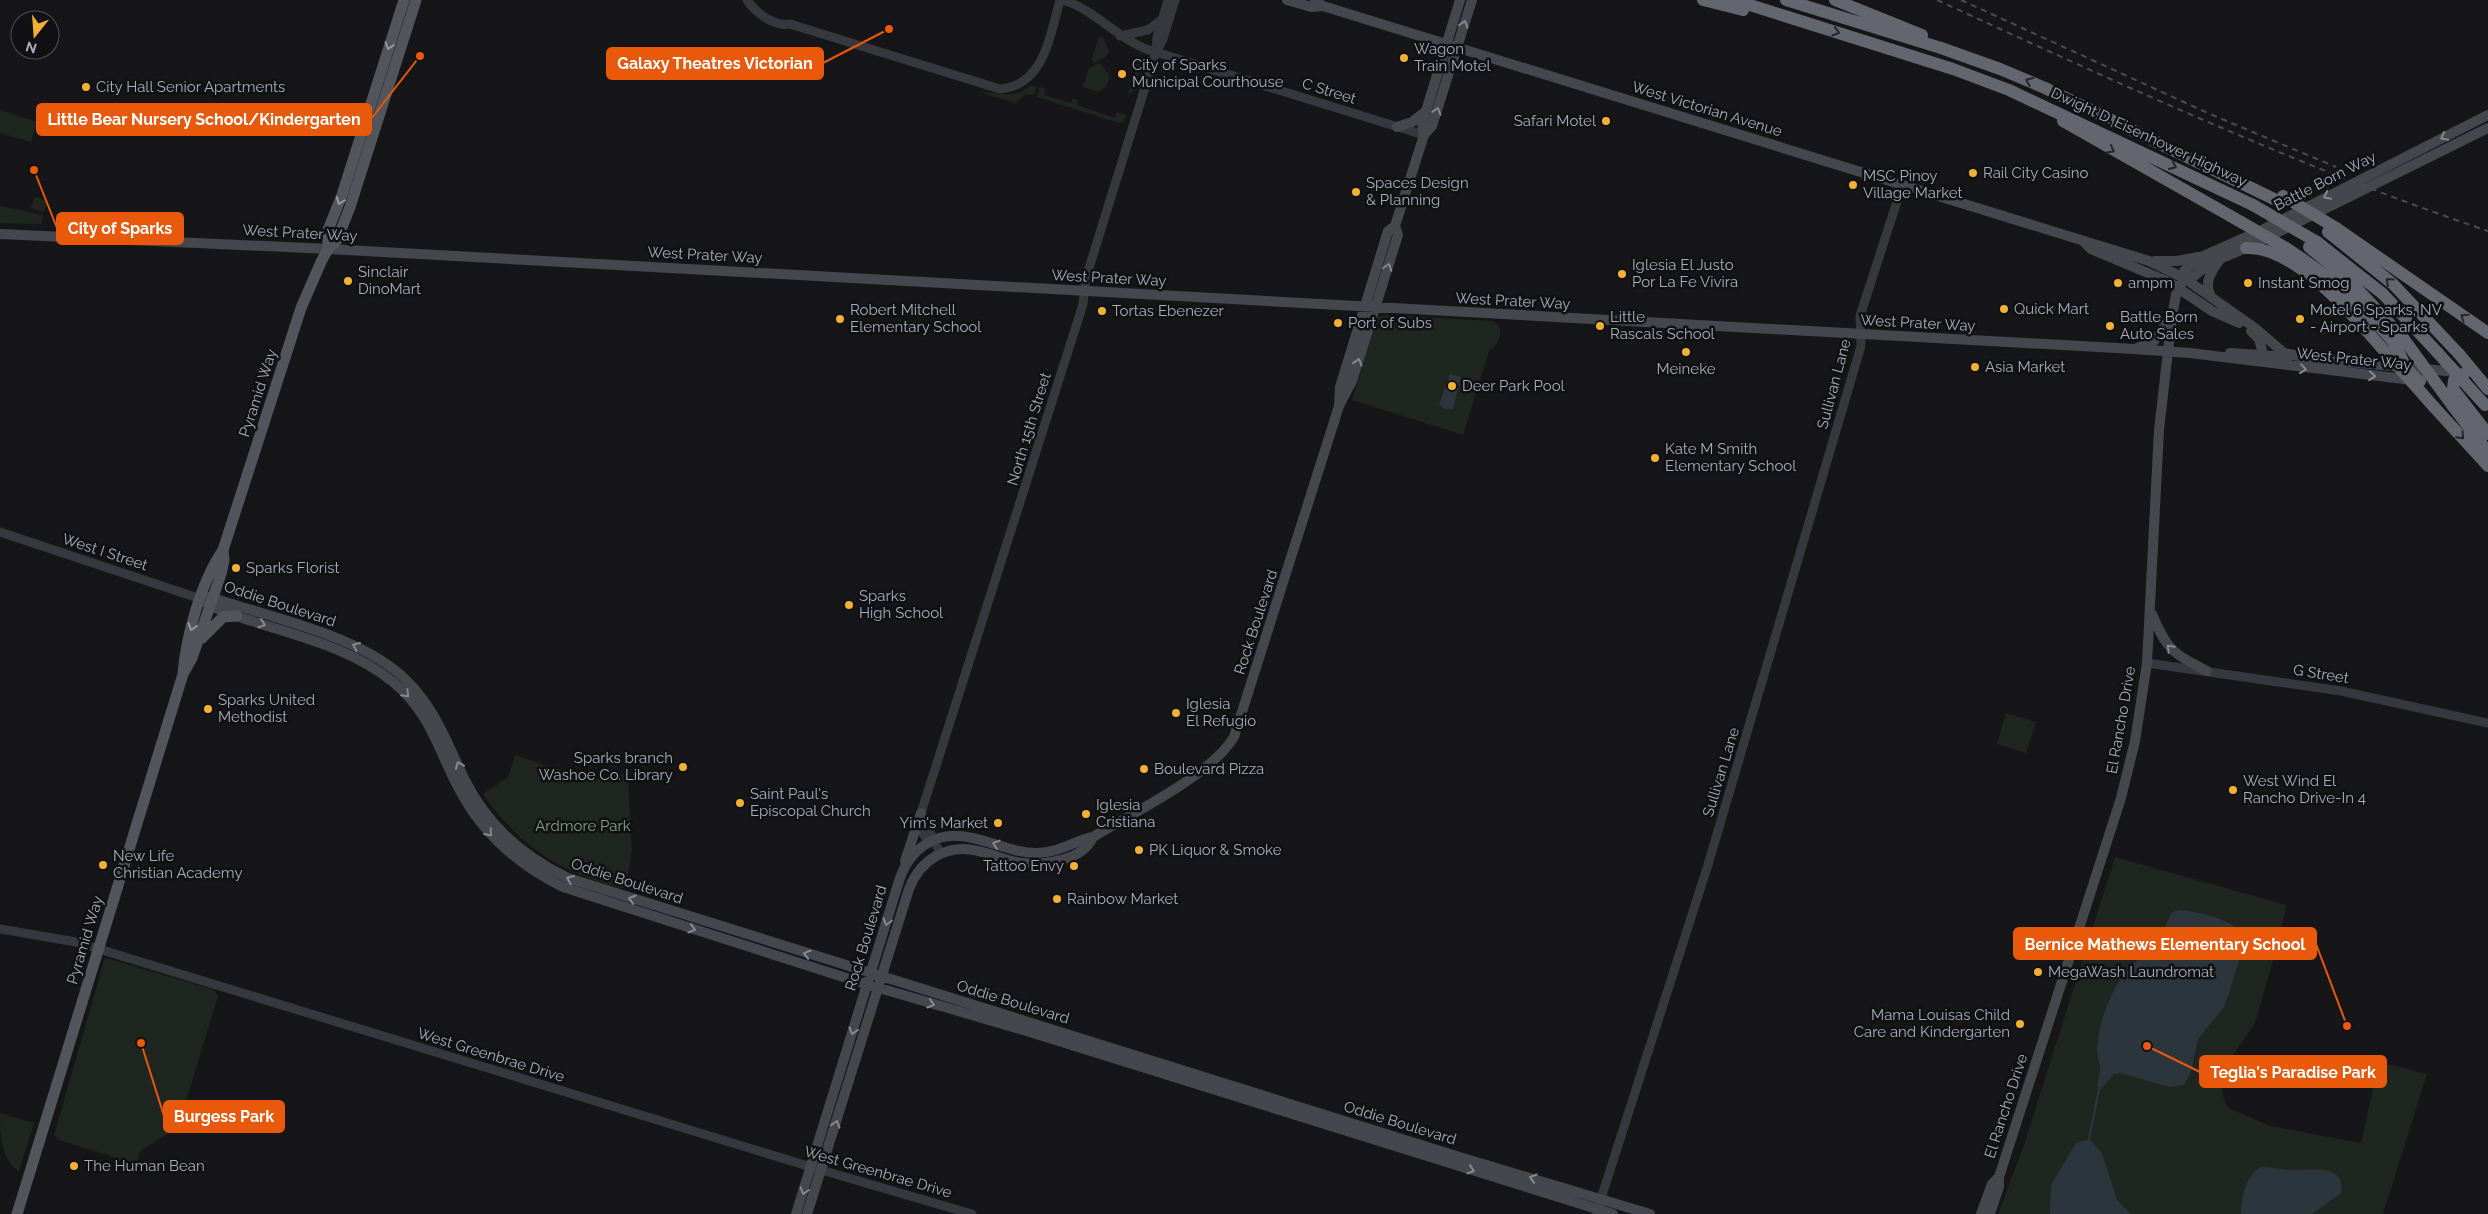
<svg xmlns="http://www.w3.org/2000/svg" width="2488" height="1214" viewBox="0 0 2488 1214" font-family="Raleway,sans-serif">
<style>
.green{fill:#1e261f}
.water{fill:#2c353c}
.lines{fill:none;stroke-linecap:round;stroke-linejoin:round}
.stream{stroke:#2c353c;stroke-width:2}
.tertiary{stroke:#37383d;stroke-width:9}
.secondary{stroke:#45474d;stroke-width:10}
.primary{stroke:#53555c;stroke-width:11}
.motorway{stroke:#63666e;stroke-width:12}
.rail{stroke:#4a4c52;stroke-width:2;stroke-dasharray:6 5;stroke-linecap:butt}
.motorway-bridge{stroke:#63666e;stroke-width:12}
.oneway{stroke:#858993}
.oneway2{stroke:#26262a}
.oneway3{stroke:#979ba6}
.poi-dot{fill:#f2b134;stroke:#111113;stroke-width:2}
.labels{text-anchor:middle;stroke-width:5;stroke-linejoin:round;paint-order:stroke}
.poi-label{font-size:15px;fill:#a8adb8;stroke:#111113;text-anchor:start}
.street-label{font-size:15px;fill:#a8adb8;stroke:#111113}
.park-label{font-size:15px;fill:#7fa381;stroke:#111113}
.leader{fill:none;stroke:#e8590c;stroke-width:2}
.callout-dot{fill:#e8590c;stroke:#111113;stroke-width:2}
.callout{fill:#e8590c;stroke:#e8590c;stroke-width:2}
.callout-label{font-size:16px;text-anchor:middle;font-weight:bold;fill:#fff}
</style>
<rect width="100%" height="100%" fill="#161618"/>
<path class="green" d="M 1099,37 L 1103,38 L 1109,51 L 1107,56 L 1094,63 L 1092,59 Z
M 1140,58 L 1143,63 L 1134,91 L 1128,94 Z
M 1100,63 L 1110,76 L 1106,87 L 1098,92 L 1083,87 L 1089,68 Z
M 1031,85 L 1036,87 L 1035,94 L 1025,95 L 1015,103 L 979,92 C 999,92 1014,100 1031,85 Z
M 1040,87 L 1046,89 L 1044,95 L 1071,103 L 1072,98 L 1078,100 L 1077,105 L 1115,118 L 1117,112 L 1126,115 L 1124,121 L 1119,123 L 1037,97 Z
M 0,110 L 37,122 L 31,142 L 0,133 Z
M 35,197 L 48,201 L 44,212 L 31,208 Z
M 0,206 L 43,215 L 42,224 L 0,223 Z
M 1387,315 L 1493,321 L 1498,325 C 1504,335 1497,346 1489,351 L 1463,435 L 1352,400 L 1376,320 L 1379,316 Z
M 2006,713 L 2036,722 L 2026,753 L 1997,744 Z
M 515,755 L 586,779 L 623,774 L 628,778 L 632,851 L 626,887 L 621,888 C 559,872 520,847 483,794 L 508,777 Z
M 2115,857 L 2286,905 L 2279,940 L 2255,1023 L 2231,1058 L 2222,1090 L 2225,1103 L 2229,1108 L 2270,1126 L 2361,1143 L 2379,1062 L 2427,1074 L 2383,1214 L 1998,1214 L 2025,1142 Z
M 106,958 L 211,989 L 216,992 L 218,996 L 185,1104 L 186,1123 L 143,1149 L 139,1154 L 135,1169 L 108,1155 L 59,1140 L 54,1135 L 104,961 Z
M 0,1113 L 34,1123 L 19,1172 C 0,1157 0,1133 0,1113 Z"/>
<path class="water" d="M 1450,374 L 1461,377 L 1453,409 L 1445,409 L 1439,405 Z
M 2178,910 C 2199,911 2226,918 2242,932 L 2243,947 L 2229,993 L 2224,1007 L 2198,1039 L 2191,1071 L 2184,1085 L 2170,1087 L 2120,1073 L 2114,1074 L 2101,1089 L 2098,1089 C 2097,1082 2099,1077 2100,1070 C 2100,1063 2097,1057 2097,1050 C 2098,1025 2110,990 2127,971 C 2144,951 2162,939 2171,913 Z
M 2089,1139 L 2102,1153 L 2117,1200 L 2131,1214 L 2050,1214 L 2051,1185 L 2076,1143 Z
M 2261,1167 C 2273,1167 2284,1170 2296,1170 C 2314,1170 2346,1164 2341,1193 L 2312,1214 L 2241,1214 C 2241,1198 2246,1175 2261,1167 Z"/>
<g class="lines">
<path class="stream" d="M 2089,1139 L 2099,1089"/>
<path class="tertiary" d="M 747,0 C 755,12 774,27 790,24 L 1000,89 C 1044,86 1050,35 1060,0
M 1063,0 C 1095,10 1116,37 1146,49 L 1424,135
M 1120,36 L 1148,30 L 1161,20
M 1156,49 L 1157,37 L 1168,0
M 0,532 L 201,599
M 2147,663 L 2341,691 L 2488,723
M 922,815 L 940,853
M 932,841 C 920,836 919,824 921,813 L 1078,320 L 1083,304 L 1086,278 L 1156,52 L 1163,39 L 1175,0
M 0,929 L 76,942 L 811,1167 L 972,1214
M 1596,1214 L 1707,868 L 1861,346 L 1860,316 L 1902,186"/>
<path class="secondary" d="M 1287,0 L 1311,7 L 1323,6
M 1315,0 L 1323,6 L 2149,261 L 2184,278 L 2255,328 L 2284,353 L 2319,360
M 1397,127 L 1412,122 L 1425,112
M 1424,135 L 1422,124 L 1460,0
M 0,234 L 328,249 L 2134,349 L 2190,353 L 2412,380
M 2083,241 L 2091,249 L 2169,282 L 2212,311 L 2239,323
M 2155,261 L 2177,261 L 2198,257
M 2184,278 L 2193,277 L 2210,263 L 2246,248 L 2488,128
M 2211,297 C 2203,281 2212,271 2221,258
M 2251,331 L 2259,339 L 2263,354 L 2268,357
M 2137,348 L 2154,341 L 2171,317
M 2230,353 L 2288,357
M 2315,359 L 2457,372
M 1339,405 L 1340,387 L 1388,231 L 1395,226 L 1424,135 L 1432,126 L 1472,0
M 201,599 L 209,597 L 219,600 C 277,619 363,637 406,680 C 436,709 447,744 465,780 C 487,825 524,857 568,878 L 1453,1155 L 1650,1214
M 204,601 C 214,610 239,617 252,621 C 301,637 353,649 393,682 C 431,714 437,747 458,787 C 481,832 518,865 563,887 L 862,983 L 1020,1029 L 1613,1214
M 2152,614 C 2167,650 2172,653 2207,671
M 905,861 L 921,813
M 796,1214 L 899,881 C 904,865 912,853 926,844 C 963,821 1000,854 1038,853 C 1058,853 1074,841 1093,837 C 1134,812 1210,776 1234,737 L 1339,406 L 1352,381 L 1398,235 L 1395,226
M 807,1214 L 909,889 C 920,860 947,843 978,851 C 993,854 1007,861 1022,863 C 1036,865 1050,863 1064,859 C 1077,855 1087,850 1093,837
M 1981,1214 L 1992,1184 L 1999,1177
M 1990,1214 L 1999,1187 L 1999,1177 L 2121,798 L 2135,741 L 2147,663 L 2159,430 L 2172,316 L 2176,295 L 2184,278 L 2184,271 L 2203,256 L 2262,230 L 2488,115"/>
<path class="primary" d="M 328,249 L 328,230 L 342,195 L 404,0
M 202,638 L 223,617 L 237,616
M 183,674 C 186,636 201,582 223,550 L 301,308 L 321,262 L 328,249 L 337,240 L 350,207 L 416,0
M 17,1214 L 183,674 L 192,658 L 221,574 L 224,560 L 223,550"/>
<path class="motorway" d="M 1703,0 L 1743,10
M 1734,0 L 1953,69 L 2009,90 L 2253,205
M 1786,0 L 1941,48 L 2000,69 L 2045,88 L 2276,200
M 1835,0 L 1922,35
M 2063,121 L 2241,222
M 2336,228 L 2488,333
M 2328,232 L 2393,284 L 2459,354
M 2317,242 L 2383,294 L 2437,352
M 2309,247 L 2349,280 L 2403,338
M 2246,248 C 2294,246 2351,313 2381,347
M 2286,248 C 2325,273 2361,304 2390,338 C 2403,353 2402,371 2420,381
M 2465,373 L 2454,380 L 2453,389 L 2488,434
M 2452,405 L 2488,452
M 2434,407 L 2488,466"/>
<path class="rail" d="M 1937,0 C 2118,83 2299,167 2488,231
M 1961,0 L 2210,114 L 2336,167"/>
<path class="motorway-bridge" d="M 2283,196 L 2336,228
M 2253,205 L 2317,242
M 2241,222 L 2286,248
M 2403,338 L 2452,405
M 2381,347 L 2434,407
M 2437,352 L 2485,405
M 2459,354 L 2488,389"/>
</g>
<defs><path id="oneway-chevron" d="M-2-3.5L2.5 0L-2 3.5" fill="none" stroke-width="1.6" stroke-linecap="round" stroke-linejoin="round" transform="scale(1.25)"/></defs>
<g class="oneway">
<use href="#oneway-chevron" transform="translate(1464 24) rotate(-73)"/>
<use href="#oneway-chevron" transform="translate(1437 111) rotate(-72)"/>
<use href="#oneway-chevron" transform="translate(2444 137) rotate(153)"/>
<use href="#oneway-chevron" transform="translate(2327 196) rotate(153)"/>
<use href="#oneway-chevron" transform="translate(1388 267) rotate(-72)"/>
<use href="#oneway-chevron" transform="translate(1358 362) rotate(-73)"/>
<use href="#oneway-chevron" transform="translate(2303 369) rotate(7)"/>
<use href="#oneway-chevron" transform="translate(2372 376) rotate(6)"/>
<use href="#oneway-chevron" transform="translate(262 624) rotate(18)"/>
<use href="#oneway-chevron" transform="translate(356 646) rotate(-156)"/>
<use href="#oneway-chevron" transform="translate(2170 648) rotate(-135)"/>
<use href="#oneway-chevron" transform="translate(406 694) rotate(46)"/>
<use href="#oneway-chevron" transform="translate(459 765) rotate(-112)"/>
<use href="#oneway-chevron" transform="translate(489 833) rotate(49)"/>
<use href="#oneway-chevron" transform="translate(996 844) rotate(-162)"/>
<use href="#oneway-chevron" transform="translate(570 879) rotate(-157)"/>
<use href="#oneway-chevron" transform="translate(632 899) rotate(-163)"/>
<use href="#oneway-chevron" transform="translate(887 922) rotate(106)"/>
<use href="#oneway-chevron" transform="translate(692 929) rotate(17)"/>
<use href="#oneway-chevron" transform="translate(807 954) rotate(-163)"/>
<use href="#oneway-chevron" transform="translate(931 1004) rotate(17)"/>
<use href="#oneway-chevron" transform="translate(853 1031) rotate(107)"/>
<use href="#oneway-chevron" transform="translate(836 1124) rotate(-73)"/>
<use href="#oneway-chevron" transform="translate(1471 1170) rotate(18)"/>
<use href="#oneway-chevron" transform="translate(1533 1178) rotate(-163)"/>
<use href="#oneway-chevron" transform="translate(804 1191) rotate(108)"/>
</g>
<g class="oneway2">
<use href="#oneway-chevron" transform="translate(1836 32) rotate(17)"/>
<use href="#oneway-chevron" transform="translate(2029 81) rotate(-157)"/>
<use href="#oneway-chevron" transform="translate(2111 150) rotate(30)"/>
<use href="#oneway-chevron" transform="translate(2173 166) rotate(25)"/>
<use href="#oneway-chevron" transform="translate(2389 281) rotate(-138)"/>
<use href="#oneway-chevron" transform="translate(2464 317) rotate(-146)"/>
<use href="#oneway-chevron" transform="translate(2461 436) rotate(47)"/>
</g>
<g class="oneway3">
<use href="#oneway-chevron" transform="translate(389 46) rotate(108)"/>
<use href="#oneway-chevron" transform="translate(340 201) rotate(111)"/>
<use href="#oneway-chevron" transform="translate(192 627) rotate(108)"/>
</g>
<g class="poi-dot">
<circle cx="1404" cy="58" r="5"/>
<circle cx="1122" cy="74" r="5"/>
<circle cx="86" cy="87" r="5"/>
<circle cx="1606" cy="121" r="5"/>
<circle cx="1973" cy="173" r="5"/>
<circle cx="1853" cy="185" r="5"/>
<circle cx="1356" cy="192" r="5"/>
<circle cx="1622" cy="274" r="5"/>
<circle cx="348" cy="281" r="5"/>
<circle cx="2118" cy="283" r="5"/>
<circle cx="2248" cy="283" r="5"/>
<circle cx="2004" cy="309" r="5"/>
<circle cx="1102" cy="311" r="5"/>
<circle cx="840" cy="319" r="5"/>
<circle cx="2300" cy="319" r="5"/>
<circle cx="1338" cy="323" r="5"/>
<circle cx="1600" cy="326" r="5"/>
<circle cx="2110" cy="326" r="5"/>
<circle cx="1686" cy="352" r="5"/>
<circle cx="1975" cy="367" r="5"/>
<circle cx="1452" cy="386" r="5"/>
<circle cx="1655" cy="458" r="5"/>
<circle cx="236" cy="568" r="5"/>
<circle cx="849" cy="605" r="5"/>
<circle cx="208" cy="709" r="5"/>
<circle cx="1176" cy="713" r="5"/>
<circle cx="683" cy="767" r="5"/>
<circle cx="1144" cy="769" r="5"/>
<circle cx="2233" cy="790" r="5"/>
<circle cx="740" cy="803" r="5"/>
<circle cx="1086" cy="814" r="5"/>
<circle cx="998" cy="823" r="5"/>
<circle cx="1139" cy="850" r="5"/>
<circle cx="103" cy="865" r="5"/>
<circle cx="1074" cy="866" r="5"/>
<circle cx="1057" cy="899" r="5"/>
<circle cx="2038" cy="972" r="5"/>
<circle cx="2020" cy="1024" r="5"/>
<circle cx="74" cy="1166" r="5"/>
</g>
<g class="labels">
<g class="poi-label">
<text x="1414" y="54">Wagon<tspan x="1414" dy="17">Train Motel</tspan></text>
<text x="1132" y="70">City of Sparks<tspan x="1132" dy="17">Municipal Courthouse</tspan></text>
<text x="96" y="92">City Hall Senior Apartments</text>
<text x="1596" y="126" text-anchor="end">Safari Motel</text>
<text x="1983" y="178">Rail City Casino</text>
<text x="1863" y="181">MSC Pinoy<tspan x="1863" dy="17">Village Market</tspan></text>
<text x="1366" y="188">Spaces Design<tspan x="1366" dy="17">&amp; Planning</tspan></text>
<text x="1632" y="270">Iglesia El Justo<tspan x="1632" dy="17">Por La Fe Vivira</tspan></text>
<text x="358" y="277">Sinclair<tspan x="358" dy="17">DinoMart</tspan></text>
<text x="2128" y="288">ampm</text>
<text x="2258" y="288">Instant Smog</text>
<text x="2014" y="314">Quick Mart</text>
<text x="850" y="315">Robert Mitchell<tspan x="850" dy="17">Elementary School</tspan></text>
<text x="2310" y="315">Motel 6 Sparks, NV<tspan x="2310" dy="17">- Airport - Sparks</tspan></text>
<text x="1112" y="316">Tortas Ebenezer</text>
<text x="1610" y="322">Little<tspan x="1610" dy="17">Rascals School</tspan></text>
<text x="2120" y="322">Battle Born<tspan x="2120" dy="17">Auto Sales</tspan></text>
<text x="1348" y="328">Port of Subs</text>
<text x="1985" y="372">Asia Market</text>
<text x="1686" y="374" text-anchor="middle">Meineke</text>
<text x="1462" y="391">Deer Park Pool</text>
<text x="1665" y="454">Kate M Smith<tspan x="1665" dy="17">Elementary School</tspan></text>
<text x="246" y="573">Sparks Florist</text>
<text x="859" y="601">Sparks<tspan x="859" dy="17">High School</tspan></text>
<text x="218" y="705">Sparks United<tspan x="218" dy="17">Methodist</tspan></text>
<text x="1186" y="709">Iglesia<tspan x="1186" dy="17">El Refugio</tspan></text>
<text x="673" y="763" text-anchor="end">Sparks branch<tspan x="673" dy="17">Washoe Co. Library</tspan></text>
<text x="1154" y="774">Boulevard Pizza</text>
<text x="2243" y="786">West Wind El<tspan x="2243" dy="17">Rancho Drive-In 4</tspan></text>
<text x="750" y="799">Saint Paul's<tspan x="750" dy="17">Episcopal Church</tspan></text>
<text x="1096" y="810">Iglesia<tspan x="1096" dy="17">Cristiana</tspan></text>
<text x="988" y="828" text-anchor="end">Yim's Market</text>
<text x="1149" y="855">PK Liquor &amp; Smoke</text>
<text x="113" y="861">New Life<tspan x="113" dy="17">Christian Academy</tspan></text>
<text x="1064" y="871" text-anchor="end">Tattoo Envy</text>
<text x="1067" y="904">Rainbow Market</text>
<text x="2048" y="977">MegaWash Laundromat</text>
<text x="2010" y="1020" text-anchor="end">Mama Louisas Child<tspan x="2010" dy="17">Care and Kindergarten</tspan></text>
<text x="84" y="1171">The Human Bean</text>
</g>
<g class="street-label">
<text transform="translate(1329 91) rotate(17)" y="5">C Street</text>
<text transform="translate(1707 109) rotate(17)" y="5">West Victorian Avenue</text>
<text transform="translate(2149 137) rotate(25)" y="5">Dwight D. Eisenhower Highway</text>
<text transform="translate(2325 181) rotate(-27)" y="5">Battle Born Way</text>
<text transform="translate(300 233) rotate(3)" y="5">West Prater Way</text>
<text transform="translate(705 255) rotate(3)" y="5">West Prater Way</text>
<text transform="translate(1109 278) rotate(3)" y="5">West Prater Way</text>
<text transform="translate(1513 301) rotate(3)" y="5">West Prater Way</text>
<text transform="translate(1918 323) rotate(3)" y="5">West Prater Way</text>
<text transform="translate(2354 359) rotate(6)" y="5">West Prater Way</text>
<text transform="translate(1834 384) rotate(-75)" y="5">Sullivan Lane</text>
<text transform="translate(258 393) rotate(-72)" y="5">Pyramid Way</text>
<text transform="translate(1029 429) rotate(-73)" y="5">North 15th Street</text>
<text transform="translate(105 552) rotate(18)" y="5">West I Street</text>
<text transform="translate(280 604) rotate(18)" y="5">Oddie Boulevard</text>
<text transform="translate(1256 622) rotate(-72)" y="5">Rock Boulevard</text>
<text transform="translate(2321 674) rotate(9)" y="5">G Street</text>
<text transform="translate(2121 720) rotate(-80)" y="5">El Rancho Drive</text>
<text transform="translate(1721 772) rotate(-73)" y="5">Sullivan Lane</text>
<text transform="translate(627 881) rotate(18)" y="5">Oddie Boulevard</text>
<text transform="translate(866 938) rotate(-73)" y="5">Rock Boulevard</text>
<text transform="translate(85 940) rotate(-73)" y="5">Pyramid Way</text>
<text transform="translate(1013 1002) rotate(17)" y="5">Oddie Boulevard</text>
<text transform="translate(491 1055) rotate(17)" y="5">West Greenbrae Drive</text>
<text transform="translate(2006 1106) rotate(-72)" y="5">El Rancho Drive</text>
<text transform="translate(1400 1123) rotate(17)" y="5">Oddie Boulevard</text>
<text transform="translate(878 1172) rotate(16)" y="5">West Greenbrae Drive</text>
</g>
<g class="park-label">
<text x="583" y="831">Ardmore Park</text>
</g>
</g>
<path class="leader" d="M889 29L823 63M420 56L371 119M34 170L57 228M2347 1026L2316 944M2147 1046L2200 1072M141 1043L164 1116"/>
<g class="callout-dot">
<circle cx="889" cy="29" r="5"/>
<circle cx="420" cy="56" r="5"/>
<circle cx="34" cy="170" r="5"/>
<circle cx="2347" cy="1026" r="5"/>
<circle cx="2147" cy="1046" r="5"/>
<circle cx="141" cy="1043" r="5"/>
</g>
<g class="callout">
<rect x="607" y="48" width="216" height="31" rx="5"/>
<rect x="37" y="104" width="334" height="31" rx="5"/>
<rect x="57" y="213" width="126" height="31" rx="5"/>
<rect x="2014" y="928" width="302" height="31" rx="5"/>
<rect x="2200" y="1056" width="186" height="31" rx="5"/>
<rect x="164" y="1101" width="120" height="31" rx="5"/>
</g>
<g class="callout-label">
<text x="715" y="69">Galaxy Theatres Victorian</text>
<text x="204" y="125">Little Bear Nursery School/Kindergarten</text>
<text x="120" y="234">City of Sparks</text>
<text x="2165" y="950">Bernice Mathews Elementary School</text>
<text x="2293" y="1078">Teglia's Paradise Park</text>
<text x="224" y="1122">Burgess Park</text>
</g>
<g transform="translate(35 35) rotate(197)"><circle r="24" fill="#111113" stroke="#4d4f55"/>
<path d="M0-4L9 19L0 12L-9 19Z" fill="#f2b134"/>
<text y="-8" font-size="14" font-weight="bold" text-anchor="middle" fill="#a8adb8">N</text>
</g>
</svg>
